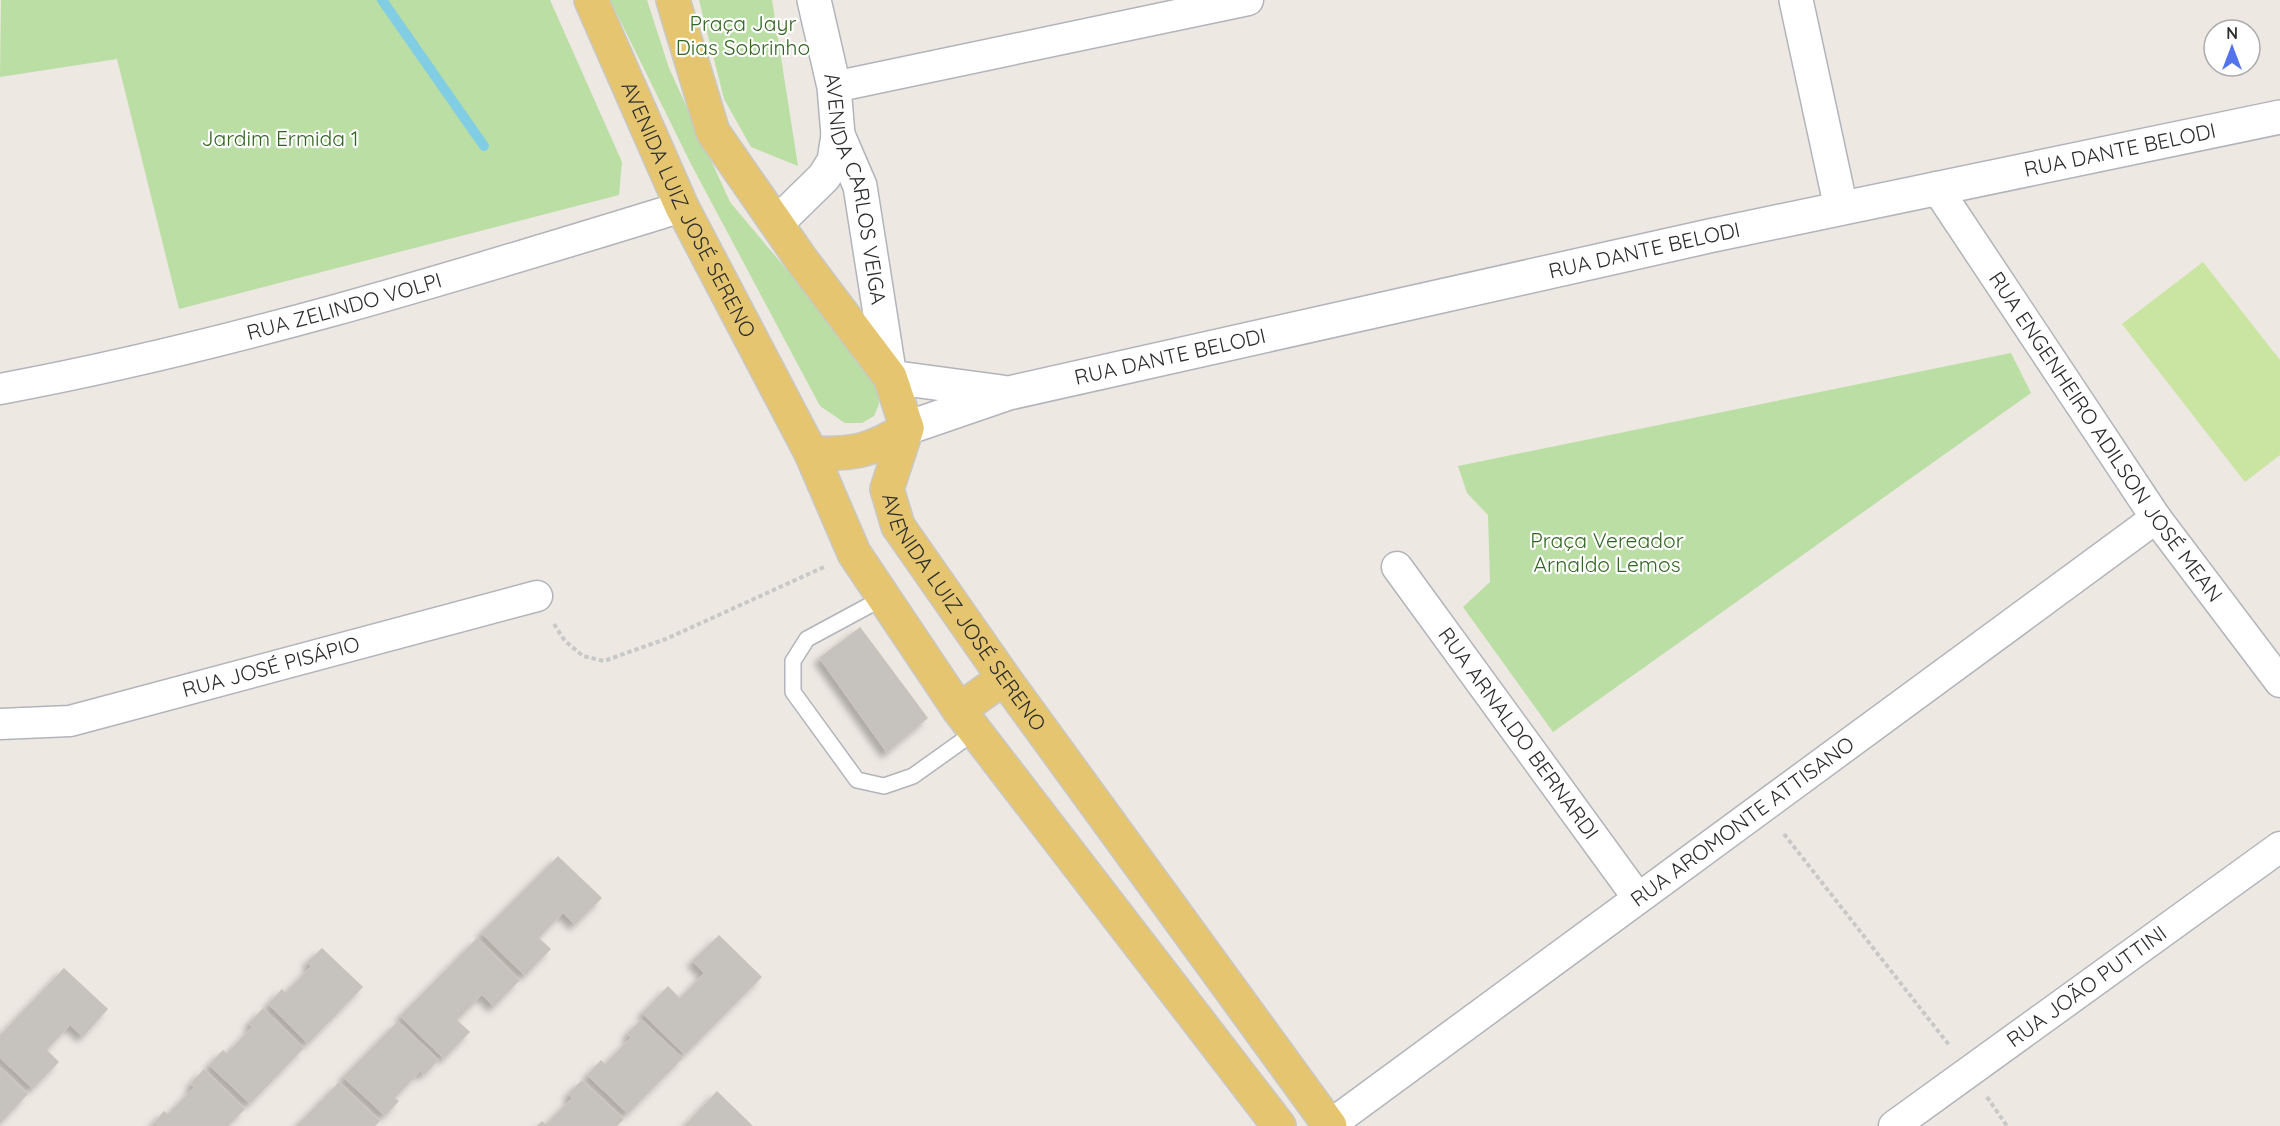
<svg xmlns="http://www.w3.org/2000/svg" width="2280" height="1126" viewBox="0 0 2280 1126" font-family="Quicksand,sans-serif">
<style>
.green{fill:#badea4}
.pitch{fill:#cae4a1}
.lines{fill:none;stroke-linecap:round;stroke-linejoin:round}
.stream{stroke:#80cde4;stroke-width:10}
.building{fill:#c6c2bd;stroke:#c9c4bb;stroke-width:1.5;filter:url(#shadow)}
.lane-casing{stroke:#b2b4bc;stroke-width:18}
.street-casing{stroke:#b2b4bc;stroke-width:33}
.secondary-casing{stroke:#b2b4bc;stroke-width:36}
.primary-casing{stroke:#c8c8c8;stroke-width:36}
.path{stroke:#c8c8c8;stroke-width:4;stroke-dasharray:4.5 3;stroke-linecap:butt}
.lane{stroke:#fff;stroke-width:15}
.street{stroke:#fff;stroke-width:30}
.secondary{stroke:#fff;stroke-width:33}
.primary{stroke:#e5c56f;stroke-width:33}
.labels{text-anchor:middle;stroke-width:4.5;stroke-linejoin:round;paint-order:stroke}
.park-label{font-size:21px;fill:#336522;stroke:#fff}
.street-label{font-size:21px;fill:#2d2d2d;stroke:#fff}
</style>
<defs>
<filter id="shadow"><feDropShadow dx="-5.5" dy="5.5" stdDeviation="3" flood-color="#0004"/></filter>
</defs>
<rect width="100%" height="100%" fill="#ede8e2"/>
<path class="green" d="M 1,0 L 550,0 L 622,162 L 619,195 L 179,309 L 117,59 L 0,77 Z
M 610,0 L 647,0 L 669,68 L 730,202 L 876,376 L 879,404 L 874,416 L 862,423 L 845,423 L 820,406 L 691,164 Z
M 699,0 L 772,0 L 798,166 L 751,147 L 724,99 Z
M 2011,353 L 2031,393 L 1553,732 L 1463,607 L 1490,582 L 1488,515 L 1467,493 L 1458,466 Z"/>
<path class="pitch" d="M 2203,262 L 2280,360 L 2280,455 L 2245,482 L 2122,324 Z"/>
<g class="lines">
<path class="stream" d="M 382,0 L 484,146"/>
</g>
<path class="building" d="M 860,628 L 927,718 L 887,752 L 820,658 Z
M 558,857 L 601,898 L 575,924 L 563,912 L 538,938 L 550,949 L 525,975 L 482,933 Z
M 719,936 L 761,977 L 685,1054 L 643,1013 L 668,987 L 680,999 L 705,973 L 693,961 Z
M 477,939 L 519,980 L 494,1006 L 482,994 L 456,1020 L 469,1032 L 444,1058 L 401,1016 Z
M 322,949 L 362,987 L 308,1043 L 269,1004 L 282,990 L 285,994 L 312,966 L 308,962 Z
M 64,969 L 107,1009 L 83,1036 L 70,1024 L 46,1050 L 58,1062 L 33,1088 L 0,1057 L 0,1036 Z
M 263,1009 L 303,1048 L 250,1103 L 210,1065 L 223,1051 L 227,1054 L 253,1027 L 250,1023 Z
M 641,1020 L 682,1058 L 628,1113 L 588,1075 L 601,1061 L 605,1065 L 632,1037 L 628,1034 Z
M 398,1022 L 438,1060 L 424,1074 L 421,1070 L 394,1098 L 398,1101 L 385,1115 L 344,1077 Z
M 0,1068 L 27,1094 L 3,1120 L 0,1117 Z
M 204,1070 L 244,1109 L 227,1126 L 152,1126 L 164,1112 L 168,1115 L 195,1087 L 191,1084 Z
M 582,1081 L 623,1119 L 616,1126 L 538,1126 L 542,1122 L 546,1125 L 573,1098 L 569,1094 Z
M 339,1083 L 379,1121 L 374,1126 L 297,1126 Z
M 717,1092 L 752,1126 L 685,1126 Z"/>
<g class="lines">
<g class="lane-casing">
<path id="lane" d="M 883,598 L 807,639 L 793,661 L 793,692 L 857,780 L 884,786 L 913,776 L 976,731"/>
</g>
<g class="street-casing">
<g id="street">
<path d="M 834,87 L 1248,0"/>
<path id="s1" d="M 1936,187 L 2156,518 L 2280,682"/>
<path id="s2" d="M 0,389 C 232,346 457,276 682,207"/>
<path id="s3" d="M 1397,567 L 1638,898"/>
<path id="s4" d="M 0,724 L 70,721 L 537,596"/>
<path id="s5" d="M 1330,1125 L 2156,518"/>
<path id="s6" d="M 1894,1126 L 2280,847"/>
</g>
</g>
<g class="secondary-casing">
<g id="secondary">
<path id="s7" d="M 814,0 L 834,87 L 838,135 L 860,186 L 890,377 L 1002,392"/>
<path d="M 1796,0 L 1841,208"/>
<path d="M 777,223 L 824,177 L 834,161 L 838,135"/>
<path id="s8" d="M 907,428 L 1009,393 L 1709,236 L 2280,117"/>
</g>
</g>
<g class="primary-casing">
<g id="primary">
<path id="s9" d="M 591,0 L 682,207 L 811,453 L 854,553 L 959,710 L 1279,1126"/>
<path id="s10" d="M 673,0 L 713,132 L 801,259 L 890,377 L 907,428 L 887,489 L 898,526 L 1004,678 L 1330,1126"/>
<path d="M 811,453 C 852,455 873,451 907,428"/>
<path d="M 959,710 L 1004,678"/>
</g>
</g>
<path class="path" d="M 554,624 L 565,641 L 583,656 L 604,661 L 666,639 L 824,567
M 1784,834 L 1949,1045
M 1987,1097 L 2007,1126"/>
<use href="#lane" class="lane"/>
<use href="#street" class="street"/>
<use href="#secondary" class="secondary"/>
<use href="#primary" class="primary"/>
</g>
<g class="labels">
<g class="park-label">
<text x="743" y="31">Praça Jayr<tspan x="743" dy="24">Dias Sobrinho</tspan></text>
<text x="280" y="146">Jardim Ermida 1</text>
<text x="1607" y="548">Praça Vereador<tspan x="1607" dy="24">Arnaldo Lemos</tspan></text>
</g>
<g class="street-label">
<text dy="7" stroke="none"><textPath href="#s8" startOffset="1245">RUA DANTE BELODI</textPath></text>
<text dy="7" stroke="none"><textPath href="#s7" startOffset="194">AVENIDA CARLOS VEIGA</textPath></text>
<text dy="7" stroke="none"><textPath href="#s9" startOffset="231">AVENIDA LUIZ JOSÉ SERENO</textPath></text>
<text dy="7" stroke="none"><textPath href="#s8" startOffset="759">RUA DANTE BELODI</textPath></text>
<text dy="7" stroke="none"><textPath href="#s2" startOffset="354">RUA ZELINDO VOLPI</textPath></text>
<text dy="7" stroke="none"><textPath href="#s8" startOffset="273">RUA DANTE BELODI</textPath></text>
<text dy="7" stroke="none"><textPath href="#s1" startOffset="302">RUA ENGENHEIRO ADILSON JOSÉ MEAN</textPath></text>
<text dy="7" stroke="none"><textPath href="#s10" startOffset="704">AVENIDA LUIZ JOSÉ SERENO</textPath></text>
<text dy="7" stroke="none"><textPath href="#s4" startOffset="278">RUA JOSÉ PISÁPIO</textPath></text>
<text dy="7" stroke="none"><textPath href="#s3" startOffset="206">RUA ARNALDO BERNARDI</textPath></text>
<text dy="7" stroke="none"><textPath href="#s5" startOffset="512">RUA AROMONTE ATTISANO</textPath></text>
<text dy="7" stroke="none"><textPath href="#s6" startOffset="238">RUA JOÃO PUTTINI</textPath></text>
</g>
</g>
<g transform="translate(2232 48)"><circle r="28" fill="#ffffff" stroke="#ababab" stroke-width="1.5"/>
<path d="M0-4.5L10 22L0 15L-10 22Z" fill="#5273ea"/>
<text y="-9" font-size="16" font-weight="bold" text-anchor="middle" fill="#2d2d2d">N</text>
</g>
</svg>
